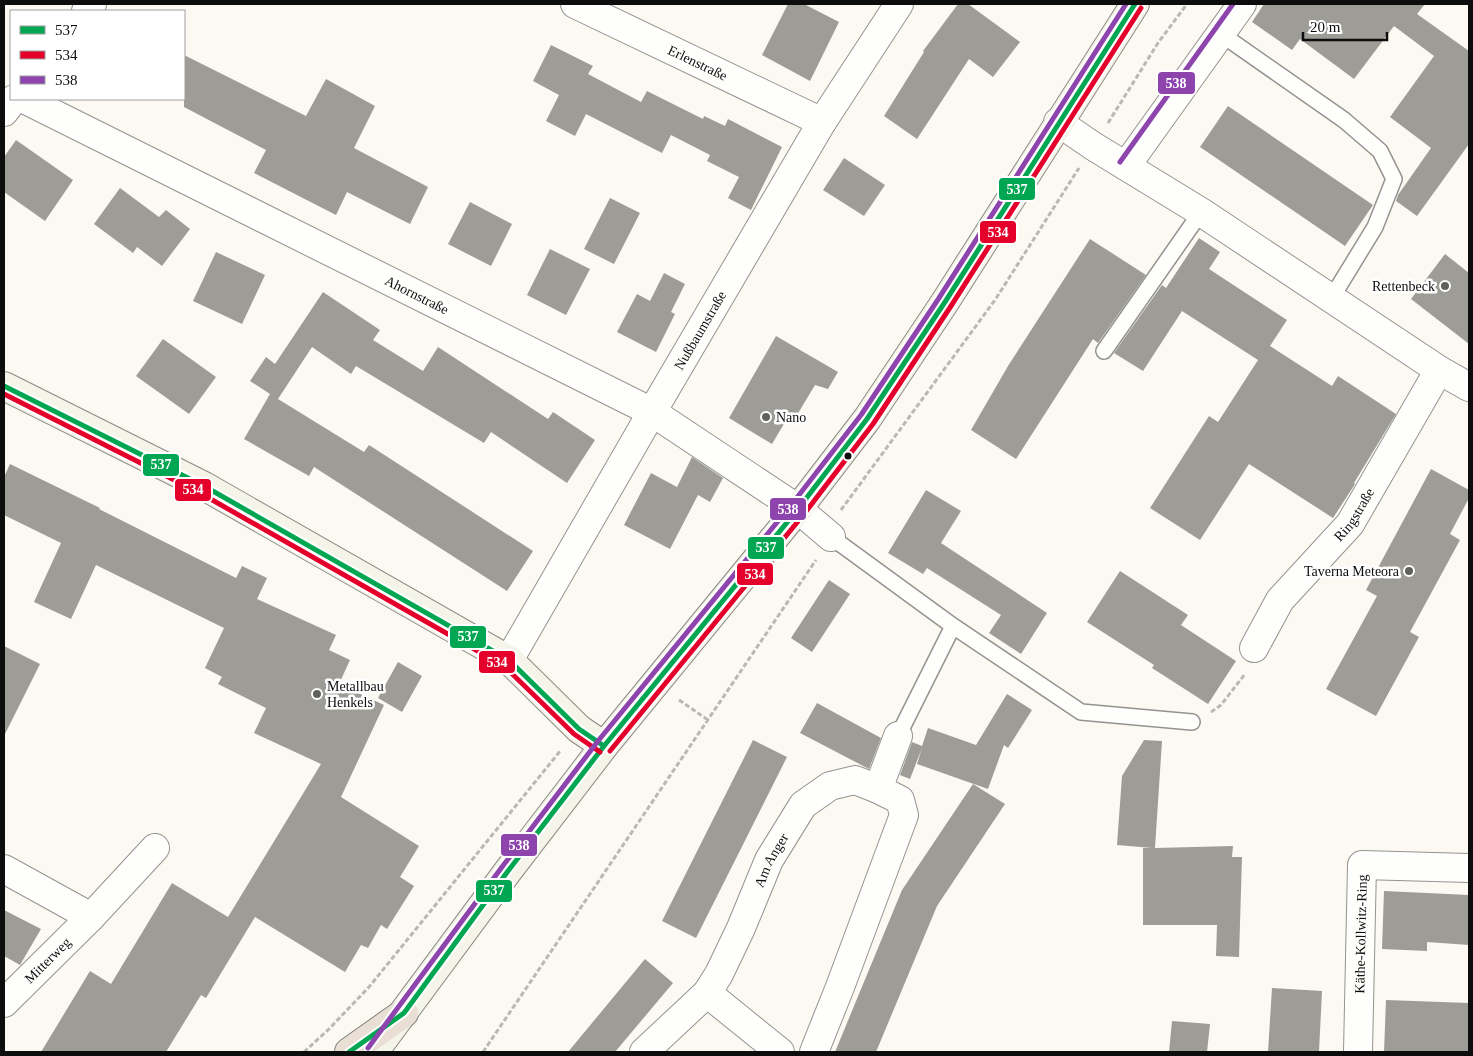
<svg xmlns="http://www.w3.org/2000/svg" width="1473" height="1056" viewBox="0 0 1473 1056" font-family="'Times New Roman',serif">
<style>
.building{fill:#9e9c97}
.lines{fill:none;stroke-linecap:round;stroke-linejoin:round}
.lane-casing{stroke:#949390;stroke-width:18}
.street-casing{stroke:#949390;stroke-width:30}
.secondary-casing{stroke:#8b8a86;stroke-width:30}
.highway-casing{stroke:#81817d;stroke-width:30}
.path{stroke:#b8b8b6;stroke-width:3;stroke-dasharray:5 2.5;stroke-linecap:butt}
.lane{stroke:#fefefd;stroke-width:15}
.street{stroke:#fefefd;stroke-width:28}
.secondary{stroke:#f5f4e9;stroke-width:28}
.highway{stroke:#e9dfd5;stroke-width:28}
.bus-1-casing{stroke:#fff;stroke-width:9}
.bus-2-casing{stroke:#fff;stroke-width:9}
.bus-3-casing{stroke:#fff;stroke-width:9}
.bus-1{stroke:#00a651;stroke-width:5}
.bus-2{stroke:#e4002b;stroke-width:5}
.bus-3{stroke:#8e44ad;stroke-width:5}
.poi-dot{fill:#60605d;stroke:#fff;stroke-width:2}
.bus-dot{fill:#0d0d0d;stroke:#fff;stroke-width:2}
.labels{text-anchor:middle;stroke-width:5;stroke-linejoin:round;paint-order:stroke}
.street-label{font-size:14px;fill:#0d0d0d;stroke:#fff}
.poi-label{font-size:14px;fill:#0d0d0d;stroke:#fff;text-anchor:end}
.line-badge{stroke:#fff;stroke-width:2}
.badge-label{font-size:14px;text-anchor:middle;font-weight:bold;fill:#fff}
</style>
<rect width="100%" height="100%" fill="#fbf9f1"/>
<path class="building" d="M 788,4 L 804,4 L 839,22 L 810,81 L 762,55 Z
M 958,4 L 968,4 L 1020,42 L 993,77 L 969,59 L 917,139 L 884,116 L 924,52 L 923,51 Z
M 1264,4 L 1425,4 L 1417,14 L 1469,51 L 1469,144 L 1417,216 L 1396,201 L 1398,195 L 1431,148 L 1390,117 L 1434,56 L 1394,26 L 1354,79 L 1300,39 L 1292,50 L 1252,22 Z
M 551,45 L 593,66 L 588,74 L 641,102 L 647,91 L 703,119 L 704,116 L 725,126 L 728,119 L 782,147 L 751,210 L 728,198 L 739,177 L 707,161 L 710,155 L 671,135 L 662,153 L 586,114 L 575,136 L 546,121 L 559,95 L 533,81 Z
M 184,55 L 306,116 L 326,79 L 375,106 L 354,148 L 428,187 L 410,224 L 347,192 L 336,215 L 254,173 L 266,150 L 184,107 Z
M 1228,106 L 1373,205 L 1345,246 L 1200,147 Z
M 16,140 L 73,180 L 45,221 L 4,192 L 4,157 Z
M 844,158 L 885,185 L 864,216 L 823,190 Z
M 120,188 L 159,217 L 166,210 L 190,229 L 162,266 L 137,247 L 133,253 L 94,224 Z
M 610,198 L 640,213 L 614,264 L 584,249 Z
M 470,202 L 512,224 L 491,266 L 448,244 Z
M 1199,238 L 1220,252 L 1209,269 L 1287,320 L 1270,346 L 1332,386 L 1338,376 L 1396,414 L 1354,483 L 1355,484 L 1333,518 L 1249,464 L 1200,540 L 1150,508 L 1209,416 L 1218,422 L 1258,360 L 1182,311 L 1143,371 L 1114,353 L 1162,285 L 1166,288 Z
M 1090,239 L 1146,275 L 1098,343 L 1093,339 L 1016,459 L 971,430 L 1008,366 Z
M 550,249 L 590,269 L 566,315 L 527,295 Z
M 216,252 L 265,275 L 242,324 L 193,301 Z
M 1445,254 L 1469,273 L 1469,344 L 1411,299 Z
M 664,273 L 685,284 L 671,312 L 675,314 L 656,352 L 617,332 L 637,294 L 650,301 Z
M 323,292 L 380,330 L 373,340 L 423,371 L 438,347 L 548,419 L 553,412 L 595,440 L 567,483 L 491,432 L 484,443 L 356,366 L 351,374 L 312,347 L 278,399 L 364,452 L 369,445 L 533,551 L 507,591 L 314,467 L 309,476 L 244,439 L 270,394 L 250,381 L 266,357 L 275,364 Z
M 776,336 L 838,372 L 828,389 L 815,385 L 797,415 L 791,412 L 772,444 L 729,418 Z
M 163,339 L 216,377 L 189,414 L 136,376 Z
M 692,457 L 723,478 L 710,502 L 698,495 L 670,549 L 624,525 L 651,473 L 677,487 Z
M 10,464 L 100,508 L 99,509 L 236,578 L 242,566 L 267,578 L 257,599 L 336,635 L 329,650 L 350,660 L 339,684 L 384,705 L 341,797 L 419,846 L 400,877 L 414,886 L 387,929 L 381,925 L 368,948 L 361,945 L 345,972 L 255,917 L 206,998 L 201,995 L 166,1052 L 41,1052 L 90,971 L 111,984 L 172,883 L 228,917 L 321,764 L 254,733 L 266,708 L 218,684 L 222,677 L 205,668 L 224,628 L 96,565 L 71,619 L 34,602 L 61,543 L 4,515 L 4,477 Z
M 1431,469 L 1469,490 L 1469,498 L 1450,534 L 1460,540 L 1410,632 L 1419,637 L 1376,716 L 1326,689 L 1377,596 L 1366,590 Z
M 926,490 L 961,511 L 941,543 L 1047,613 L 1021,654 L 989,633 L 1001,615 L 927,568 L 923,574 L 888,553 Z
M 1120,571 L 1188,615 L 1181,625 L 1236,661 L 1208,704 L 1152,668 L 1154,665 L 1087,622 Z
M 829,580 L 850,594 L 812,652 L 791,638 Z
M 4,646 L 40,664 L 4,736 Z
M 398,662 L 422,676 L 402,712 L 378,698 Z
M 1007,694 L 1032,710 L 1008,748 L 1004,745 L 988,789 L 917,764 L 922,748 L 910,779 L 900,775 L 912,742 L 922,746 L 928,728 L 976,745 Z
M 817,703 L 881,738 L 869,769 L 800,733 Z
M 753,740 L 787,757 L 696,938 L 662,921 Z
M 1144,740 L 1162,741 L 1155,848 L 1233,846 L 1232,857 L 1242,857 L 1239,957 L 1216,956 L 1217,925 L 1143,925 L 1143,848 L 1152,848 L 1117,845 L 1122,776 Z
M 973,784 L 1005,804 L 937,906 L 876,1052 L 835,1052 L 902,890 Z
M 1384,891 L 1469,895 L 1469,945 L 1427,942 L 1427,951 L 1382,949 Z
M 4,910 L 41,929 L 20,965 L 4,956 Z
M 645,959 L 673,983 L 615,1052 L 568,1052 Z
M 1272,988 L 1322,991 L 1319,1052 L 1268,1052 Z
M 1386,1000 L 1469,1003 L 1469,1052 L 1384,1052 Z
M 1172,1021 L 1210,1024 L 1207,1052 L 1169,1052 Z"/>
<g class="lines">
<g class="lane-casing">
<path id="lane" d="M 1221,34 L 1344,120 L 1380,151 L 1394,179 L 1375,227 L 1331,299
M 1104,351 L 1201,212
M 831,537 L 953,626 L 898,736
M 953,626 L 1081,712 L 1192,722"/>
</g>
<g class="street-casing">
<g id="street">
<path id="s1" d="M 575,4 L 822,122"/>
<path d="M 86,11 L 92,4"/>
<path id="s2" d="M 24,99 L 652,412 L 798,509 L 831,537"/>
<path d="M 4,112 L 14,99"/>
<path d="M 1058,122 L 1093,146 L 1201,212 L 1439,370 L 1469,387"/>
<path d="M 1126,166 L 1242,4"/>
<path id="s3" d="M 1254,648 L 1280,600 L 1350,524 L 1439,370"/>
<path id="s4" d="M 509,660 L 652,412 L 822,122 L 899,4"/>
<path d="M 4,869 L 91,917"/>
<path d="M 707,993 L 780,1052"/>
<path id="s5" d="M 4,1003 L 91,917 L 155,848"/>
<path id="s6" d="M 644,1052 L 707,993 L 719,974 L 741,928 L 769,860 L 803,805 L 830,786 L 855,780 L 878,789"/>
<path d="M 814,1052 L 840,987 L 904,815 L 900,800 L 878,789 L 898,736"/>
<path id="s7" d="M 1358,1052 L 1362,865 L 1469,868"/>
</g>
</g>
<g class="secondary-casing">
<path id="secondary" d="M 4,386 L 204,486 L 509,660 L 579,729 L 604,746
M 374,1052 L 508,871 L 604,746 L 798,509 L 867,419 L 945,302 L 1135,4"/>
</g>
<g class="highway-casing">
<path id="highway" d="M 349,1052 L 404,1013"/>
</g>
<path class="path" d="M 1108,123 L 1158,43 L 1187,4
M 841,510 L 995,300 L 1079,168
M 679,700 L 708,720
M 1211,712 L 1221,705 L 1245,674
M 304,1052 L 329,1029 L 369,987 L 561,750
M 483,1052 L 816,560"/>
<use href="#lane" class="lane"/>
<use href="#street" class="street"/>
<use href="#secondary" class="secondary"/>
<use href="#highway" class="highway"/>
<g class="bus-1-casing">
<path id="bus-1" d="M 4,386 L 204,486 L 509,660 L 579,729 L 604,746
M 349,1052 L 404,1013 L 508,871 L 604,746 L 798,509 L 867,419 L 945,302 L 1135,4"/>
</g>
<g class="bus-2-casing">
<path id="bus-2" d="M 4,394 L 200,493 L 504,666 L 574,734 L 600,752
M 610,751 L 804,514 L 873,424 L 951,306 L 1141,8"/>
</g>
<g class="bus-3-casing">
<path id="bus-3" d="M 1120,162 L 1233,4
M 368,1048 L 502,867 L 598,741 L 792,504 L 861,415 L 939,298 L 1126,4"/>
</g>
<use href="#bus-1" class="bus-1"/>
<use href="#bus-2" class="bus-2"/>
<use href="#bus-3" class="bus-3"/>
</g>
<g class="poi-dot">
<circle cx="1445" cy="286" r="5"/>
<circle cx="766" cy="417" r="5"/>
<circle cx="1409" cy="571" r="5"/>
<circle cx="317" cy="694" r="5"/>
</g>
<circle class="bus-dot" cx="848" cy="456" r="4.5"/>
<g class="labels">
<g class="street-label">
<text dy="5" stroke="none"><textPath href="#s1" startOffset="136">Erlenstraße</textPath></text>
<text dy="5" stroke="none"><textPath href="#s2" startOffset="439">Ahornstraße</textPath></text>
<text dy="5" stroke="none"><textPath href="#s4" startOffset="381">Nußbaumstraße</textPath></text>
<text dy="5" stroke="none"><textPath href="#s3" startOffset="168">Ringstraße</textPath></text>
<text dy="5" stroke="none"><textPath href="#s6" startOffset="234">Am Anger</textPath></text>
<text dy="5" stroke="none"><textPath href="#s7" startOffset="118">Käthe-Kollwitz-Ring</textPath></text>
<text dy="5" stroke="none"><textPath href="#s5" startOffset="61">Mitterweg</textPath></text>
</g>
<g class="poi-label">
<text x="1435" y="291">Rettenbeck</text>
<text x="776" y="422" text-anchor="start">Nano</text>
<text x="1399" y="576">Taverna Meteora</text>
<text x="327" y="691" text-anchor="start">Metallbau<tspan x="327" dy="16">Henkels</tspan></text>
</g>
</g>
<g class="line-badge">
<rect x="1157" y="71" width="39" height="24" rx="5" fill="#8e44ad"/>
<rect x="998" y="177" width="38" height="24" rx="5" fill="#00a651"/>
<rect x="979" y="220" width="38" height="24" rx="5" fill="#e4002b"/>
<rect x="142" y="453" width="38" height="24" rx="5" fill="#00a651"/>
<rect x="174" y="478" width="38" height="24" rx="5" fill="#e4002b"/>
<rect x="769" y="497" width="38" height="24" rx="5" fill="#8e44ad"/>
<rect x="747" y="536" width="38" height="24" rx="5" fill="#00a651"/>
<rect x="736" y="562" width="38" height="24" rx="5" fill="#e4002b"/>
<rect x="449" y="625" width="38" height="24" rx="5" fill="#00a651"/>
<rect x="478" y="650" width="38" height="24" rx="5" fill="#e4002b"/>
<rect x="500" y="833" width="38" height="24" rx="5" fill="#8e44ad"/>
<rect x="475" y="879" width="38" height="24" rx="5" fill="#00a651"/>
</g>
<g class="badge-label">
<text x="1176" y="88">538</text>
<text x="1017" y="194">537</text>
<text x="998" y="237">534</text>
<text x="161" y="469">537</text>
<text x="193" y="494">534</text>
<text x="788" y="514">538</text>
<text x="766" y="552">537</text>
<text x="755" y="579">534</text>
<text x="468" y="641">537</text>
<text x="497" y="667">534</text>
<text x="519" y="850">538</text>
<text x="494" y="895">537</text>
</g>
<rect width="1473" height="1056" fill="none" stroke="#0d0d0d" stroke-width="10"/>
<rect x="10" y="10" width="175" height="90" fill="#ffffff" stroke="#9e9e9e"/>
<rect x="20" y="26" width="25" height="8" fill="#00a651" stroke="#9e9e9e"/>
<text x="55" y="35" font-size="15" fill="#0d0d0d">537</text>
<rect x="20" y="51" width="25" height="8" fill="#e4002b" stroke="#9e9e9e"/>
<text x="55" y="60" font-size="15" fill="#0d0d0d">534</text>
<rect x="20" y="76" width="25" height="8" fill="#8e44ad" stroke="#9e9e9e"/>
<text x="55" y="85" font-size="15" fill="#0d0d0d">538</text>
<path d="M1303 32v8h84v-8" fill="none" stroke="#0d0d0d" stroke-width="2.5"/>
<text x="1310" y="32" font-size="15" fill="#0d0d0d" stroke="#ffffff" stroke-width="4" paint-order="stroke">20 m</text>
</svg>
